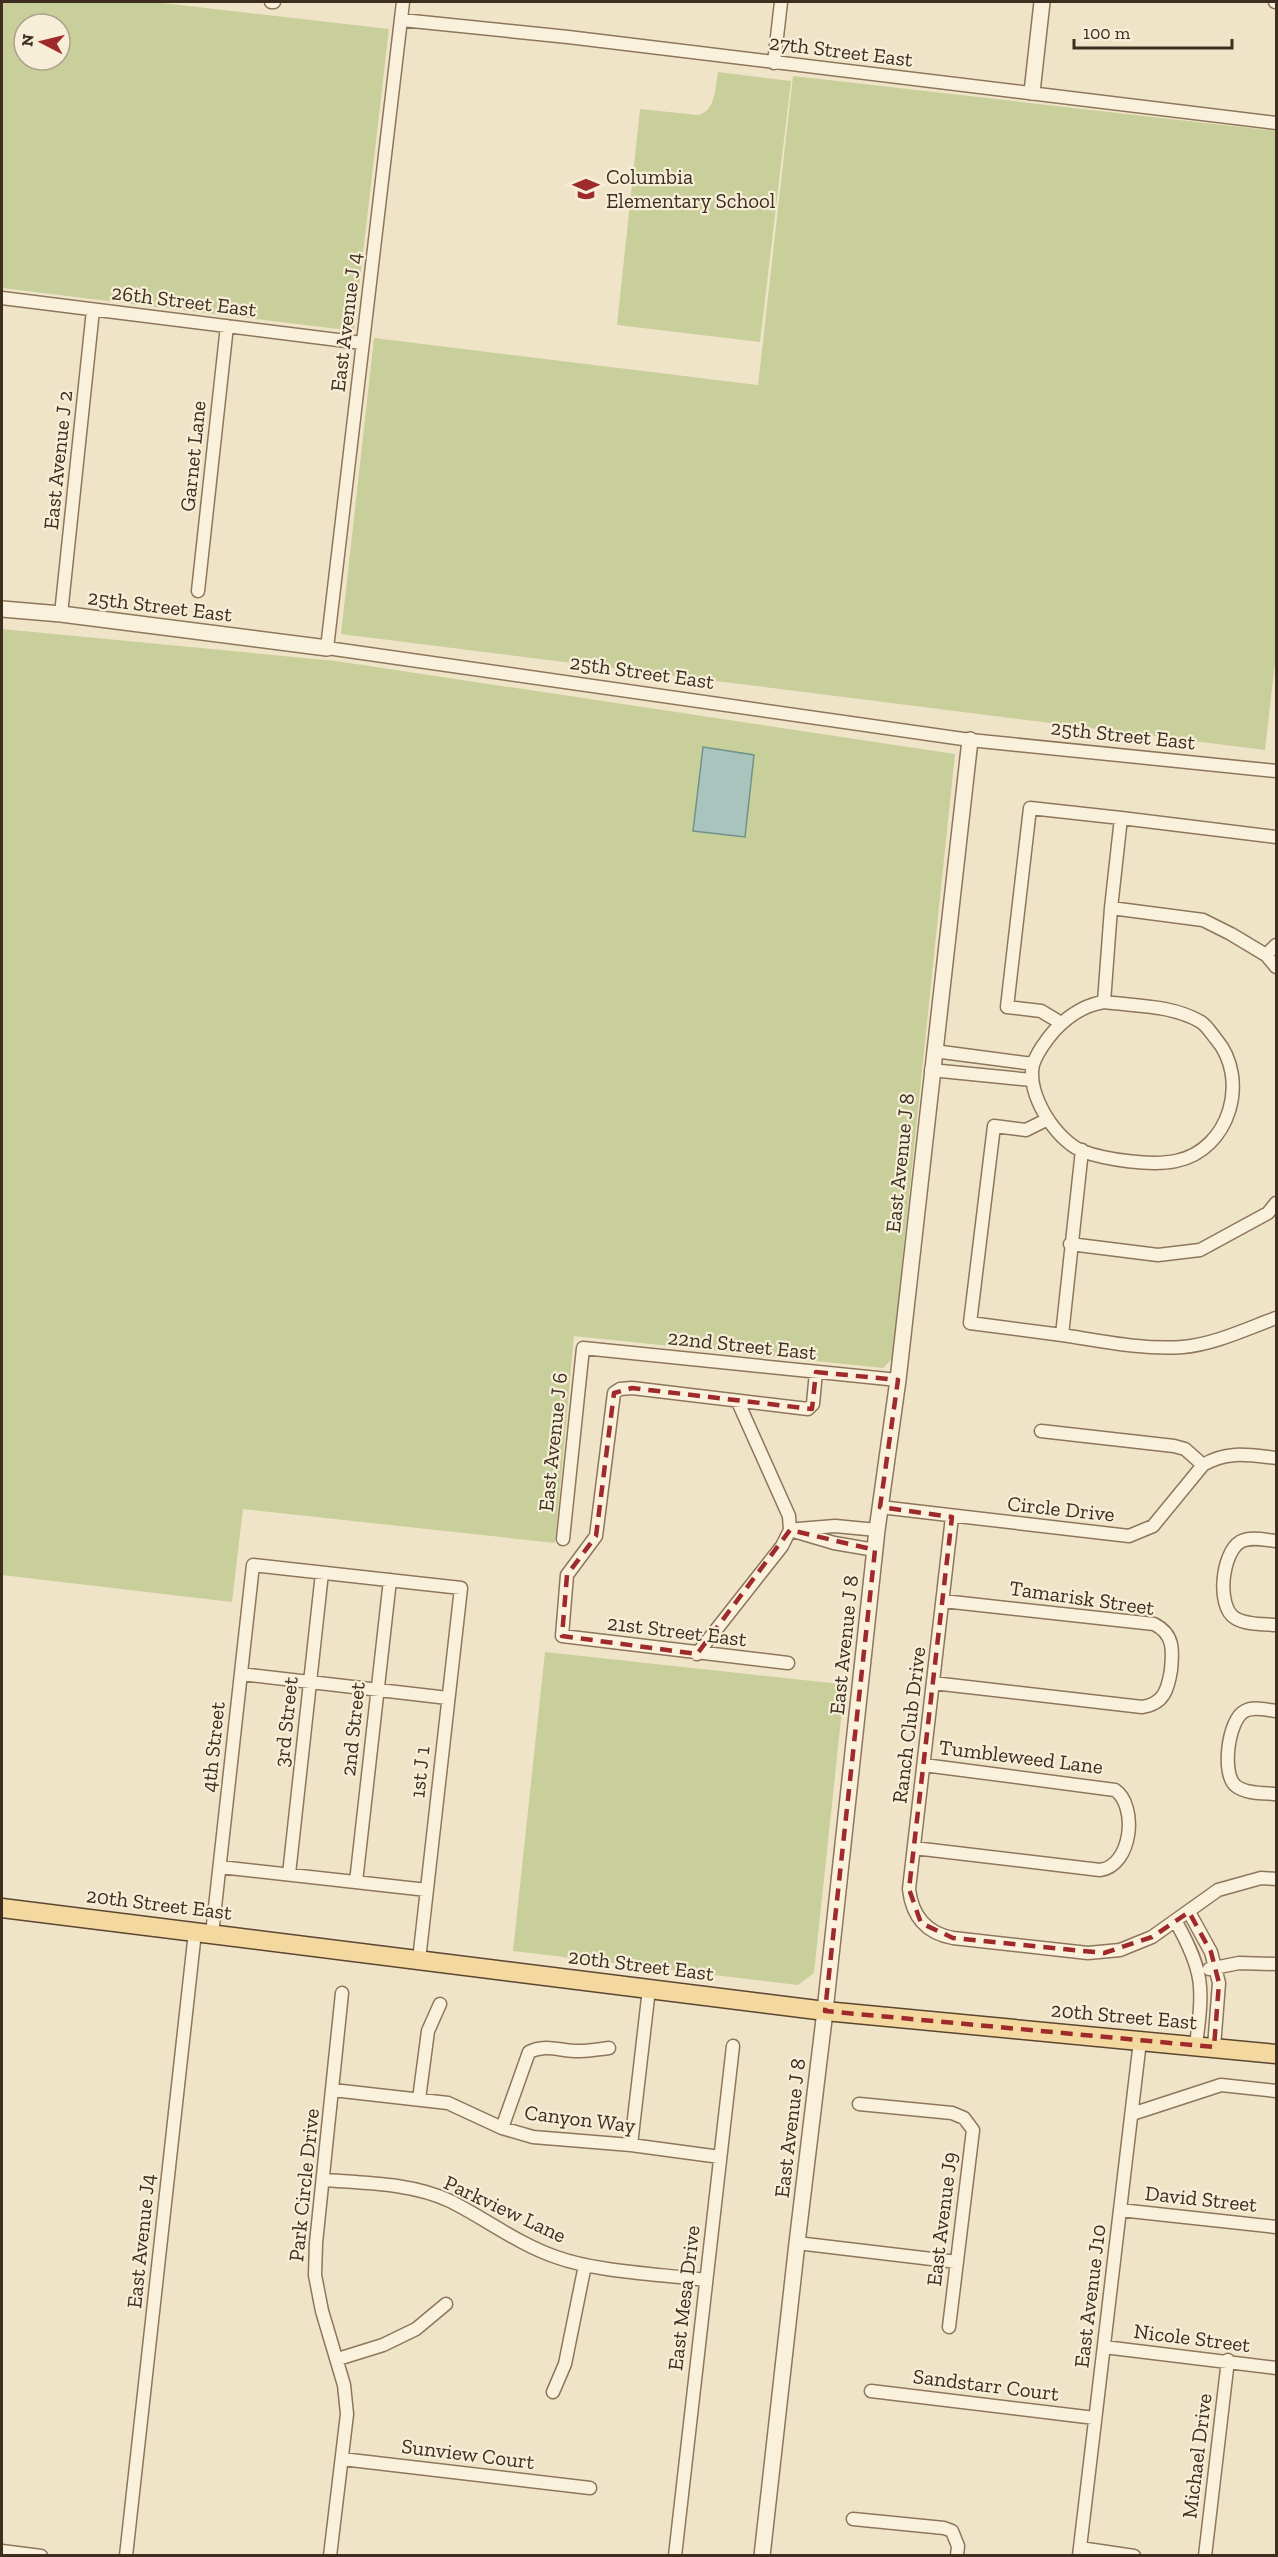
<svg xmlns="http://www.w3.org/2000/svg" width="1278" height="2557" viewBox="0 0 1278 2557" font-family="'Zilla Slab',serif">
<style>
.green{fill:#c9cf9b;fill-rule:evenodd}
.water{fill:#a9c4bc;stroke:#6f938a;stroke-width:1.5}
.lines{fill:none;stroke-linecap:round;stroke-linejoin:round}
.minor-casing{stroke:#8d765c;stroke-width:15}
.tertiary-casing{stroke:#8d765c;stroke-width:18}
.primary-casing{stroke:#5b4430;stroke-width:21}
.minor{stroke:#faf1dc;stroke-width:12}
.tertiary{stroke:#faf1dc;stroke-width:15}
.primary{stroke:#f3d9a0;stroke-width:18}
.marked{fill:none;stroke:#9e2a2b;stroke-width:4.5;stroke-dasharray:12 8;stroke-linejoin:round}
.labels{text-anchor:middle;stroke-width:4.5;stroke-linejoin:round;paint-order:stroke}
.street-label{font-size:21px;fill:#3d2e20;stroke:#f7eed8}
.poi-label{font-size:21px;fill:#3d2e20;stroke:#f7eed8;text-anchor:start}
</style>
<rect width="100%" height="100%" fill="#f0e4c8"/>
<path class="green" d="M 2,2 L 154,2 L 389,29 L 354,331 L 2,288 ZM 24,24 L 60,24 L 60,60 L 24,60 Z
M 718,72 L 791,81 L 760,342 L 617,325 L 640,109 L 698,115 C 716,111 715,87 718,72 Z
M 793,76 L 1276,131 L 1276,654 L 1265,750 L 341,634 L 374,338 L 758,385 Z
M 2,629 L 336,661 L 955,754 L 892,1359 L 883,1368 L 574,1336 L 555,1543 L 243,1509 L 232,1602 L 2,1575 Z
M 545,1652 L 840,1684 L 844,1691 L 814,1973 L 798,1985 L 513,1951 Z"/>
<path class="water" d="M 703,747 L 754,755 L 745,837 L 693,831 Z"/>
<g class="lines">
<g class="minor-casing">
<path id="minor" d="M 271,2 L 274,2
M 403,2 L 327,648 L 970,740 L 1276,771
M 1275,2 L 1276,2
M 402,20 L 568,37 L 1276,123
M 774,63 L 781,2
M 2,298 L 362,343
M 198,591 L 227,326
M 61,614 L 93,310
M 1111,908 L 1121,818 L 1276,837
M 1266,955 L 1276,945
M 1104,1002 C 1136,1006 1172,1005 1201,1022 C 1207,1026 1211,1033 1216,1039 C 1250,1079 1230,1150 1176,1161 C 1152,1166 1106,1160 1082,1151 C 1056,1140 1026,1094 1033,1065 C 1036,1054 1047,1039 1054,1031 C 1068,1016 1084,1005 1104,1002 Z
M 1104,1002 L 1111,908 L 1203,920 L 1231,934 L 1266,955 L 1276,967
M 1061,1023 L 1041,1011 L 1007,1007 L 1030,808 L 1121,818
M 934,1051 L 1033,1064
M 931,1070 L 1032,1080
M 1048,1119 L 1026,1130 L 994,1126 L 970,1323 L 1062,1335 L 1082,1150
M 1070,1244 L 1158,1255 L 1200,1250 L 1268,1213 L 1276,1203
M 1062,1335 C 1101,1341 1143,1350 1183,1347 C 1215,1344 1246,1329 1276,1318
M 1041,1431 L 1174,1446 L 1185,1449 L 1203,1465
M 880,1507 L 1129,1536 L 1153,1526 L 1203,1465 C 1227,1450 1250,1455 1276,1458
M 952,1517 L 909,1889 C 912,1916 926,1933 953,1938 L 1088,1953 L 1120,1950 L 1152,1937 L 1218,1890 L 1261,1878 L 1276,1879
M 798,1529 L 835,1526 L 877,1530
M 790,1530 L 834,1543 L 875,1550
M 563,1539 L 583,1348 L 898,1380
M 1276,1541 C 1265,1540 1250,1536 1240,1542 C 1222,1553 1216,1606 1235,1618 C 1246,1625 1264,1624 1276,1625
M 697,1654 L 782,1546 L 790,1530 L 789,1516 L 738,1402
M 788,1663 L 562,1636 L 567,1575 L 596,1536 L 614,1393 L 620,1389 L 632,1388 L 808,1409 L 813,1404 L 816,1372
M 241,1674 L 448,1698
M 933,1683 L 1142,1707 C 1164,1704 1168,1689 1171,1670 C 1173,1650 1174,1634 1154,1624 L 943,1601
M 1276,1711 C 1266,1710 1254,1706 1245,1711 C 1228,1719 1221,1775 1236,1786 C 1246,1794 1264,1793 1276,1794
M 914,1848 L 1100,1870 C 1132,1866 1138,1806 1115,1790 L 924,1765
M 220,1867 L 427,1890
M 289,1874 L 322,1573
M 356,1882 L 390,1580
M 1189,1912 L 1211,1952 L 1219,1983 L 1214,2047
M 1176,1922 C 1205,1973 1203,1989 1196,2045
M 212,1934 L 253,1565 L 461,1588 L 419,1960
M 1209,1969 L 1239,1963 L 1276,1964
M 333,2090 L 448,2103 L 502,2128 L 533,2137 L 631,2145 L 720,2157
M 419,2099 L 428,2031 L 440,2004
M 859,2104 L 952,2113 L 964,2118 L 973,2130 L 949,2327
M 1132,2114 L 1221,2085 L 1276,2091
M 502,2128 L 529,2052 C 547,2043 562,2052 581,2051 C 590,2051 600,2049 609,2048
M 631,2145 L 649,1989
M 324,2180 C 365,2183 412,2183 450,2201 C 486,2219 518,2244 556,2257 C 597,2272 660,2274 705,2280
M 1120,2210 L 1276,2227
M 797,2243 L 957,2262
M 1104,2347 L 1276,2368
M 338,2359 L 383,2345 L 416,2329 L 446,2304
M 871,2391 L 1095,2418
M 553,2392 L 565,2364 L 585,2265
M 342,2459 L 590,2488
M 853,2519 L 944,2528 L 952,2531 L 958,2546 L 957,2556
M 1080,2548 L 1134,2556
M 2,2551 L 41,2556
M 126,2556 L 195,1932
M 330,2556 L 347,2414 L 344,2385 L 322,2311 L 315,2275 L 316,2243 L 342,1993
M 675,2556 L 733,2046
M 1079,2556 L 1140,2041
M 1205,2556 L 1228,2360"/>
</g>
<g class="tertiary-casing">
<path id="tertiary" d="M 1032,92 L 1042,2
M 2,609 L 61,614 L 327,648
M 762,2556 L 797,2243 L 825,2011 L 877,1530 L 898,1380 L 970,740"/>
</g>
<g class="primary-casing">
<path id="primary" d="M 2,1908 L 825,2011 L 1276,2054"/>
</g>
<use href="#minor" class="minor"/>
<use href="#tertiary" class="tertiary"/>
<use href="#primary" class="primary"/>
</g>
<path class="marked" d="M 816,1372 L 898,1380 L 880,1507 L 952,1517 L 909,1889 L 921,1923 L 953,1938 L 1104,1953 L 1152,1937 L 1189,1912 L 1211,1952 L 1219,1983 L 1214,2047 L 825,2011 L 875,1550 L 790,1530 L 697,1654 L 562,1636 L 567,1575 L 596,1536 L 614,1393 L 632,1388 L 812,1409 Z"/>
<defs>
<g id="school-bare" transform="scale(2.07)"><path d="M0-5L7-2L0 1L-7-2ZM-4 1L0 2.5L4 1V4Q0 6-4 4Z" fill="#9e2a2b" stroke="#f7eed8" stroke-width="2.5" paint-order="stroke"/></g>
</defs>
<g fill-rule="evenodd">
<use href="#school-bare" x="586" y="189"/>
</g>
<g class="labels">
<g class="street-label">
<text transform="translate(841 51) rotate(7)" y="7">27th Street East</text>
<text transform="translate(184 301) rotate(7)" y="7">26th Street East</text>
<text transform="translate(346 322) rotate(-83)" y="7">East Avenue J 4</text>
<text transform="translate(193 456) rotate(-84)" y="7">Garnet Lane</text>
<text transform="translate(58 460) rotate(-84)" y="7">East Avenue J 2</text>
<text transform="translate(160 606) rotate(7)" y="7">25th Street East</text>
<text transform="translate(642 672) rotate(8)" y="7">25th Street East</text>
<text transform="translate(1123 735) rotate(6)" y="7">25th Street East</text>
<text transform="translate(900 1163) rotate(-84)" y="7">East Avenue J 8</text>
<text transform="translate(742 1345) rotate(6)" y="7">22nd Street East</text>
<text transform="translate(553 1442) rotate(-84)" y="7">East Avenue J 6</text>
<text transform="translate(1061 1509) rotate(6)" y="7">Circle Drive</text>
<text transform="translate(1082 1598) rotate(8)" y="7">Tamarisk Street</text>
<text transform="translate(677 1631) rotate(7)" y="7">21st Street East</text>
<text transform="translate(844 1645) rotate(-84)" y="7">East Avenue J 8</text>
<text transform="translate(286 1722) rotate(-84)" y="7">3rd Street</text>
<text transform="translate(909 1725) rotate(-83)" y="7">Ranch Club Drive</text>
<text transform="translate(353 1729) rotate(-84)" y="7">2nd Street</text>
<text transform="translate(213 1747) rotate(-84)" y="7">4th Street</text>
<text transform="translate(1021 1757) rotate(7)" y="7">Tumbleweed Lane</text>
<text transform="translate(420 1772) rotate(-84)" y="7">1st J 1</text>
<text transform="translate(159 1904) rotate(7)" y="7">20th Street East</text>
<text transform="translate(641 1965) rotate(7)" y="7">20th Street East</text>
<text transform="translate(1124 2016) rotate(5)" y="7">20th Street East</text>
<text transform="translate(580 2119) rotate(7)" y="7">Canyon Way</text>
<text transform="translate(790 2128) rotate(-83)" y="7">East Avenue J 8</text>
<text transform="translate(304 2185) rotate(-84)" y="7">Park Circle Drive</text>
<text transform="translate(1201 2199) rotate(6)" y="7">David Street</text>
<text transform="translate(505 2209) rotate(25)" y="7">Parkview Lane</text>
<text transform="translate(942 2219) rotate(-83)" y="7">East Avenue J9</text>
<text transform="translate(141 2241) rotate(-84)" y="7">East Avenue J4</text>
<text transform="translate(1090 2296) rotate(-83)" y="7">East Avenue J10</text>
<text transform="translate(684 2298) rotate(-83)" y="7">East Mesa Drive</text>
<text transform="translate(1192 2338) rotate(7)" y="7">Nicole Street</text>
<text transform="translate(986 2385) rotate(7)" y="7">Sandstarr Court</text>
<text transform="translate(468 2454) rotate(7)" y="7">Sunview Court</text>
<text transform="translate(1197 2456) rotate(-83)" y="7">Michael Drive</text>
</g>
<g class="poi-label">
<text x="606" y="184">Columbia<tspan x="606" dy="24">Elementary School</tspan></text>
</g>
</g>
<rect width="1278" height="2557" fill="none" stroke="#3d2e20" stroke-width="6"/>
<g transform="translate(42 42) rotate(277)"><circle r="28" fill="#f7eed8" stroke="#ada18e" stroke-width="1.5"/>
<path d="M0-4.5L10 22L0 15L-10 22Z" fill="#9e2a2b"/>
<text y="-9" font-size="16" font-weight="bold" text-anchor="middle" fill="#3d2e20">N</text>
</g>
<path d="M1074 39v9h158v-9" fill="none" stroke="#3d2e20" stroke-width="3"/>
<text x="1083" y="39" font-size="18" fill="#3d2e20" stroke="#f7eed8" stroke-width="4.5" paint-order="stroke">100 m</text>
</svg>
